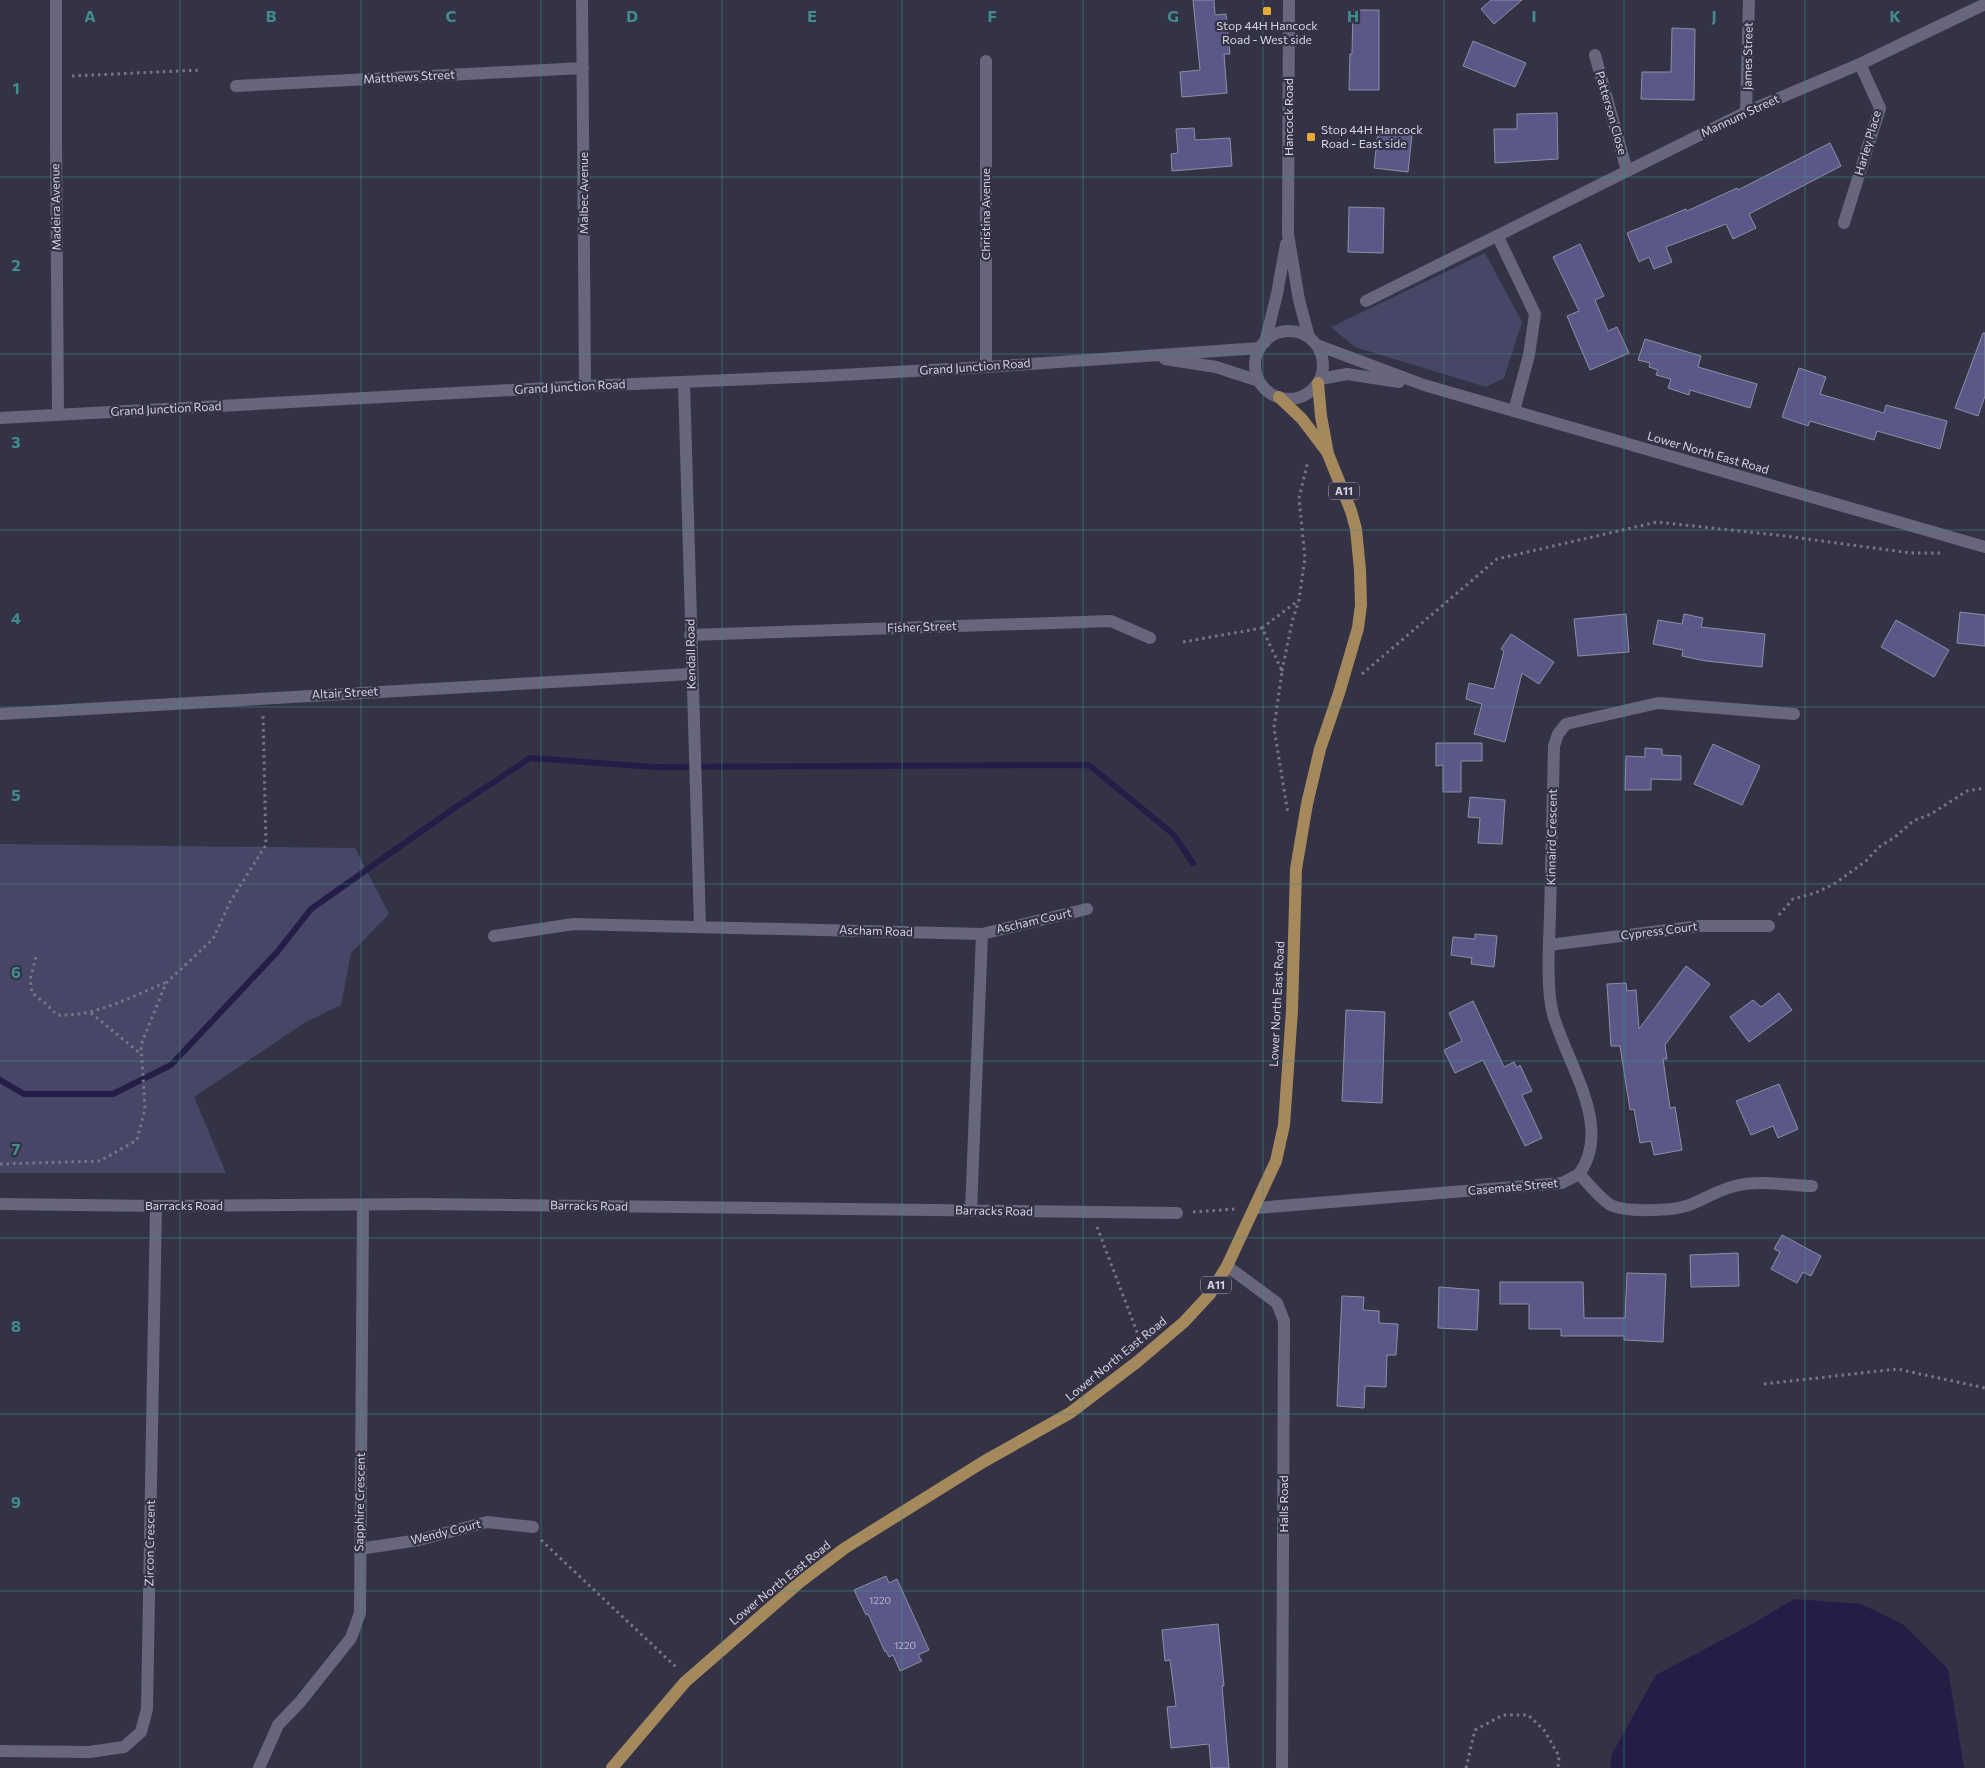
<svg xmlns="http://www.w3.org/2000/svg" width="1985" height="1768" viewBox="0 0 1985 1768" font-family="Commissioner,sans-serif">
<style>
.green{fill:#484667}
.water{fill:#231d47}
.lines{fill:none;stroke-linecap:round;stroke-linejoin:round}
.stream{stroke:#231d47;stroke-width:6}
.building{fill:#5b5788;stroke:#8f8ea5}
.path{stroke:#777687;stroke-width:3;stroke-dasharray:2.5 4;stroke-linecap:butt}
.street{stroke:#67667c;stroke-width:12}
.secondary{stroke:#67667c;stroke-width:12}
.primary{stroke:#a5895d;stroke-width:12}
.grid{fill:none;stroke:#408e8b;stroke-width:1;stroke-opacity:0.55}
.poi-dot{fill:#e5ad35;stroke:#343346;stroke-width:2}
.labels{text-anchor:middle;stroke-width:4.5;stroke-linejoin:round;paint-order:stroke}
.number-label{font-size:10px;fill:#b6b5cb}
.shield{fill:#343346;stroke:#a5a4b2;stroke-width:1}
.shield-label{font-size:11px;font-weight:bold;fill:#d5d4e1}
.poi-label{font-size:12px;fill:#d5d4e1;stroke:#343346}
.street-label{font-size:12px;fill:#d5d4e1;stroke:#343346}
.grid-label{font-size:16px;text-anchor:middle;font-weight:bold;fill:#408e8b;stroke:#343346;stroke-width:4.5;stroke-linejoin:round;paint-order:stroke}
</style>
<rect width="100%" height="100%" fill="#343346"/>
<path class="green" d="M 1485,253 L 1522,322 L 1504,378 L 1486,387 L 1355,347 L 1331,327 Z
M 0,844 L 355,848 L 389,914 L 351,953 L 341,1005 L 304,1023 L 194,1097 L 226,1173 L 0,1173 Z"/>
<path class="water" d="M 1794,1599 L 1861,1604 L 1904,1625 L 1948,1669 L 1964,1768 L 1610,1768 L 1612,1754 L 1656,1675 L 1754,1623 Z"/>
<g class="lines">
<path class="stream" d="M 0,1080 L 24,1094 L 113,1094 L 171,1065 L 278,951 L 311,909 L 453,809 L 530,758 L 654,767 L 1089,765 L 1173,834 L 1193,863"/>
</g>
<path class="building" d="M 1193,0 L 1214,0 L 1215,15 L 1226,14 L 1230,54 L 1224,54 L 1227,93 L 1182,97 L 1180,72 L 1200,70 Z
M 1491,0 L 1522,0 L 1494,24 L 1481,9 Z
M 1353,10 L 1379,10 L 1379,90 L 1349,90 L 1350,54 L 1352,54 Z
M 1672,28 L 1695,29 L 1694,100 L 1641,99 L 1642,72 L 1671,72 Z
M 1473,41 L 1526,63 L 1515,87 L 1463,66 Z
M 1557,113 L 1558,159 L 1495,163 L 1494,129 L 1517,129 L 1517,114 Z
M 1194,128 L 1195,140 L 1230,138 L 1232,166 L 1172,171 L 1171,154 L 1178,153 L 1176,129 Z
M 1378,131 L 1412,135 L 1408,172 L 1374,168 Z
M 1830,143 L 1841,166 L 1749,214 L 1756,228 L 1733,239 L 1726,224 L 1666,247 L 1672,262 L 1654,269 L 1649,257 L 1639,262 L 1627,233 L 1686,209 L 1687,211 L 1737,188 L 1738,190 Z
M 1349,207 L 1384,208 L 1383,253 L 1348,252 Z
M 1580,244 L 1604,296 L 1595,300 L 1608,331 L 1617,327 L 1629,353 L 1590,370 L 1567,316 L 1579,311 L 1553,257 Z
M 1983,333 L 1985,333 L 1985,396 L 1978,416 L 1955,408 Z
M 1645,339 L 1701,356 L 1698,367 L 1757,384 L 1750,408 L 1690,390 L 1689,395 L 1668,388 L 1671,379 L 1656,375 L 1658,370 L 1649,367 L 1650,363 L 1638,360 Z
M 1799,368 L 1826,377 L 1820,394 L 1884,413 L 1886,405 L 1947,421 L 1940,449 L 1877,431 L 1874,440 L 1810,421 L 1808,426 L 1782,417 Z
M 1960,612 L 1985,615 L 1985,646 L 1957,643 Z
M 1626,614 L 1629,652 L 1578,656 L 1574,619 Z
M 1684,614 L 1703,618 L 1701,627 L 1765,634 L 1762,667 L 1706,661 L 1682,656 L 1683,650 L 1653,644 L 1658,620 L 1682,624 Z
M 1896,620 L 1949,650 L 1934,677 L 1881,647 Z
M 1511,634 L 1554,662 L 1539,684 L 1522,673 L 1505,742 L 1474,734 L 1482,704 L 1466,699 L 1469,683 L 1494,689 L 1504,651 L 1501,649 Z
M 1436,743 L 1482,743 L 1482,761 L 1461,761 L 1461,792 L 1443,792 L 1443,765 L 1436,766 Z
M 1713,744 L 1760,766 L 1742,805 L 1694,784 Z
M 1645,748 L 1662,749 L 1662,755 L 1681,756 L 1681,780 L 1651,779 L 1651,790 L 1625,790 L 1626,756 L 1645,757 Z
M 1470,797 L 1505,800 L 1502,844 L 1478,843 L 1480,818 L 1468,817 Z
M 1475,934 L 1497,936 L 1494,967 L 1471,964 L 1472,958 L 1451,955 L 1453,937 L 1475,939 Z
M 1686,966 L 1710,984 L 1665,1045 L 1667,1059 L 1663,1059 L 1670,1108 L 1675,1107 L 1682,1150 L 1654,1155 L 1651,1141 L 1640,1143 L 1634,1109 L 1630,1110 L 1620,1046 L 1611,1046 L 1607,984 L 1626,983 L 1627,991 L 1636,990 L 1639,1029 Z
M 1779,993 L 1792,1010 L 1749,1042 L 1730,1017 L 1753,1000 L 1761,1007 Z
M 1473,1001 L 1504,1067 L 1514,1062 L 1517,1068 L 1520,1065 L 1532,1091 L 1522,1095 L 1542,1138 L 1525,1146 L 1483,1060 L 1455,1073 L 1444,1050 L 1462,1041 L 1449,1013 Z
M 1346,1010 L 1385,1012 L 1382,1103 L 1342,1101 Z
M 1779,1084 L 1798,1129 L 1778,1138 L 1773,1126 L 1751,1135 L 1736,1101 Z
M 1782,1235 L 1821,1256 L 1811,1276 L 1803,1272 L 1797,1283 L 1771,1269 L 1780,1252 L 1774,1249 Z
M 1738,1253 L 1739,1286 L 1691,1287 L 1690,1255 Z
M 1627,1273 L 1666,1274 L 1663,1342 L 1624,1340 L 1624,1336 L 1561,1336 L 1561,1329 L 1529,1329 L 1529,1304 L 1500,1304 L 1500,1282 L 1583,1282 L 1584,1318 L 1625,1318 Z
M 1439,1287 L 1479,1290 L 1477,1330 L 1438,1328 Z
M 1342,1296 L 1364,1297 L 1363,1310 L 1379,1311 L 1379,1323 L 1398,1324 L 1396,1355 L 1387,1355 L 1386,1387 L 1365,1386 L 1364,1408 L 1337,1406 Z
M 886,1576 L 889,1583 L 897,1579 L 929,1650 L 918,1655 L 922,1661 L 900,1671 L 893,1655 L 889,1657 L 886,1651 L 885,1652 L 868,1614 L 866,1615 L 854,1590 Z
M 1218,1624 L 1224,1686 L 1222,1686 L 1229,1768 L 1211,1768 L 1209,1744 L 1171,1748 L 1167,1707 L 1176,1706 L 1170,1660 L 1165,1661 L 1162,1630 Z"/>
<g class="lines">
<path class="path" d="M 72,76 L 201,70
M 1262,628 L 1299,600
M 1183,642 L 1262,628 L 1282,671 L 1274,728 L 1288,814
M 1282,671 L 1292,622 L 1299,600 L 1305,558 L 1299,498 L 1308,461
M 1362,674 L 1497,559 L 1657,522 L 1785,536 L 1911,553 L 1944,553
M 1779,915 L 1793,899 L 1815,893 L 1834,884 L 1866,861 L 1879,847 L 1895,837 L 1913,821 L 1931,814 L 1967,791 L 1985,788
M 36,957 L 30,980 L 32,993 L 45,1003 L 57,1015 C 95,1017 130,997 165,983
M 91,1013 L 141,1054
M 0,1164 L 100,1161 L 137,1140 L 145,1109 L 141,1045 L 166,983 L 213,939 L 230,902 L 266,845 L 263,714
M 1193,1212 L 1236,1209
M 1097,1227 L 1140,1340
M 1764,1384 L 1897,1369 L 1985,1388
M 541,1540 L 677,1668
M 1466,1768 L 1475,1730 L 1503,1715 L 1528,1715 L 1544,1730 L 1559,1756 L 1558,1768"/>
<path class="street" d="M 56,0 L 56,138 L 58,415
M 582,0 L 585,386
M 1595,55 L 1627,171
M 986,61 L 986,367
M 236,86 L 583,68
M 1746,112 L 1749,0
M 1844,223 L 1880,108 L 1860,64
M 1498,237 L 1535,314 L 1529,355 L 1514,411
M 1366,301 L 1746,112 L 1860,64 L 1985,4
M 684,382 L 700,926
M 690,635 L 1111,621 L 1150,638
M 0,714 L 691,674
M 982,934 L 1087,909
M 494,936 L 574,924 L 982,934 L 971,1211
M 1549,945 L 1700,926 L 1769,926
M 1579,1174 C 1614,1127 1566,1062 1553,1014 C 1546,989 1549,943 1550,916 C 1551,859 1553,803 1554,746 L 1558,734 L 1566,724 L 1658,703 L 1794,714
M 0,1204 L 156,1206 L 422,1204 L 1177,1213
M 1256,1208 L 1562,1183 L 1579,1174 C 1589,1184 1598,1196 1609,1204 C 1623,1213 1674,1211 1689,1205 C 1705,1199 1718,1190 1735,1186 C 1759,1180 1787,1185 1812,1186
M 1227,1266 L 1277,1303 L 1284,1321 L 1282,1768
M 359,1549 L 419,1540 L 487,1522 L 533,1527
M 0,1751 L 89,1752 L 124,1747 L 141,1732 L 147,1709 L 156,1206
M 259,1768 L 278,1725 L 300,1702 L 351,1638 L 360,1613 L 363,1205"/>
<path class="secondary" d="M 1289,0 L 1288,234 L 1299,300 L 1309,337
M1255 365a34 34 0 1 1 68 0a34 34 0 1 1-68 0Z
M 1265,342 L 1277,294 L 1286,244
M 1317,345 L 1424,385 L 1985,547
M 1165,359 L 1216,367 L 1259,381
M 1320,379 L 1347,374 L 1399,382
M 0,418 L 585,386 L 822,376 L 986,367 L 1260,348"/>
<path class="primary" d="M 1279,397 L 1302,419 L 1327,452
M 612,1768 L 685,1682 L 800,1582 L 845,1548 L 983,1462 L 1070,1413 L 1137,1362 L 1184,1322 L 1210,1294 L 1227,1266 L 1276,1161 L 1284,1125 L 1292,1010 L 1296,869 L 1307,804 L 1320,749 L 1339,693 L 1358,628 L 1361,605 L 1360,570 L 1356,529 L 1351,511 L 1328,454 L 1321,416 L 1318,383"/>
</g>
<path class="grid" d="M 180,0 L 180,1768M 361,0 L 361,1768M 541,0 L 541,1768M 722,0 L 722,1768M 902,0 L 902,1768M 1083,0 L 1083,1768M 1263,0 L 1263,1768M 1444,0 L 1444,1768M 1624,0 L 1624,1768M 1805,0 L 1805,1768M 0,177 L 1985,177M 0,354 L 1985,354M 0,530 L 1985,530M 0,707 L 1985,707M 0,884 L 1985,884M 0,1061 L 1985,1061M 0,1238 L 1985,1238M 0,1414 L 1985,1414M 0,1591 L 1985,1591"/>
<g class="poi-dot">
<rect x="1262" y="6" width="10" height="10" rx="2.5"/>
<rect x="1306" y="132" width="10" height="10" rx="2.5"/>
</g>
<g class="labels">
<g class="number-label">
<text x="880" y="1604">1220</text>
<text x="905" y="1649">1220</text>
</g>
<g class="shield">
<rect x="1329" y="482.5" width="30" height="17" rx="4"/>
<rect x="1201" y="1276.5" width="30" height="17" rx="4"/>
</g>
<g class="shield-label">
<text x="1344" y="495">A11</text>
<text x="1216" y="1289">A11</text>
</g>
<g class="poi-label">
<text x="1267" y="30">Stop 44H Hancock<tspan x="1267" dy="14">Road - West side</tspan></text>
<text x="1321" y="134" text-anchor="start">Stop 44H Hancock<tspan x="1321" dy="14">Road - East side</tspan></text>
</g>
<g class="street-label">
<text transform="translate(1748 56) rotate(-89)" y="4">James Street</text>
<text transform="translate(409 77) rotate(-3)" y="4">Matthews Street</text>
<text transform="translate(1611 113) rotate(74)" y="4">Patterson Close</text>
<text transform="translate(1740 116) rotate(-25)" y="4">Mannum Street</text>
<text transform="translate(1289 117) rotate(-90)" y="4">Hancock Road</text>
<text transform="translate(1868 143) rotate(-74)" y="4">Harley Place</text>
<text transform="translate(584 193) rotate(-90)" y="4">Malbec Avenue</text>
<text transform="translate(56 207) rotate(-91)" y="4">Madeira Avenue</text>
<text transform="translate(986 214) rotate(-90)" y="4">Christina Avenue</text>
<text transform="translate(975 367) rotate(-4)" y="4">Grand Junction Road</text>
<text transform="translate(570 387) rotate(-3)" y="4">Grand Junction Road</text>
<text transform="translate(166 409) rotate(-3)" y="4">Grand Junction Road</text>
<text transform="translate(1708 453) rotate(16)" y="4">Lower North East Road</text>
<text transform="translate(922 627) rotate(-2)" y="4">Fisher Street</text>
<text transform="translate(691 654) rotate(-91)" y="4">Kendall Road</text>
<text transform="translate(345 693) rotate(-3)" y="4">Altair Street</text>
<text transform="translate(1552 837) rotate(-89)" y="4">Kinnaird Crescent</text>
<text transform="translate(1034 921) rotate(-13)" y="4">Ascham Court</text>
<text transform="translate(876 931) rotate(2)" y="4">Ascham Road</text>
<text transform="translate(1659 931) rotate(-7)" y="4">Cypress Court</text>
<text transform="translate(1277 1004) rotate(-87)" y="4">Lower North East Road</text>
<text transform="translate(1513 1187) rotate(-5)" y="4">Casemate Street</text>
<text x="184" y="1210">Barracks Road</text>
<text transform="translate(589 1206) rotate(1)" y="4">Barracks Road</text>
<text transform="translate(994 1211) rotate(1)" y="4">Barracks Road</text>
<text transform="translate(1116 1359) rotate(-39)" y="4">Lower North East Road</text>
<text transform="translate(360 1502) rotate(-89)" y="4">Sapphire Crescent</text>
<text transform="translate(1284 1504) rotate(-90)" y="4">Halls Road</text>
<text transform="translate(446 1532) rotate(-14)" y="4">Wendy Court</text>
<text transform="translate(150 1543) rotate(-89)" y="4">Zircon Crescent</text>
<text transform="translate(780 1583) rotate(-39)" y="4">Lower North East Road</text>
</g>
</g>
<g class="grid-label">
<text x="90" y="22">A</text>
<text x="271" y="22">B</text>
<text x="451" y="22">C</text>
<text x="632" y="22">D</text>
<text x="812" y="22">E</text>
<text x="992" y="22">F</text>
<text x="1173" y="22">G</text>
<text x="1353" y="22">H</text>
<text x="1534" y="22">I</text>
<text x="1714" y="22">J</text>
<text x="1895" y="22">K</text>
<text x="16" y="94">1</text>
<text x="16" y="271">2</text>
<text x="16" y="448">3</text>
<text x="16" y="624">4</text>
<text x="16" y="801">5</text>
<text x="16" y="978">6</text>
<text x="16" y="1155">7</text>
<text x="16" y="1332">8</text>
<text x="16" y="1508">9</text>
</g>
</svg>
